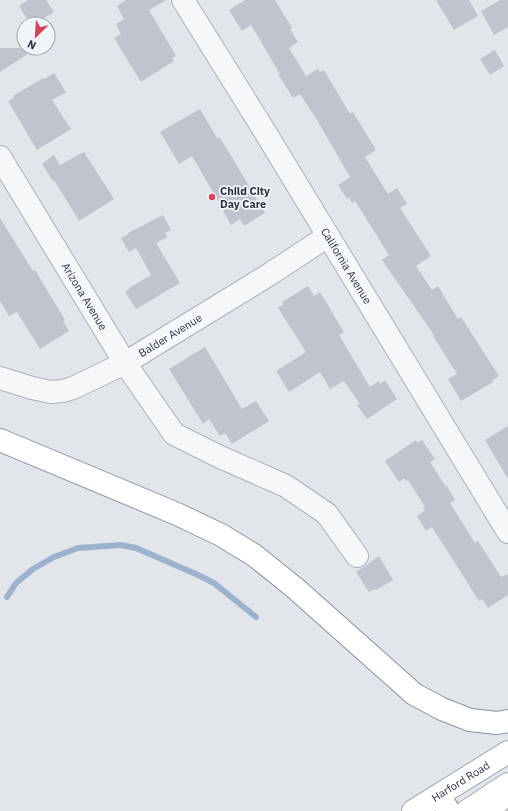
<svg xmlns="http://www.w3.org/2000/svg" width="508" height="811" viewBox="0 0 508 811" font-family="'IBM Plex Sans',sans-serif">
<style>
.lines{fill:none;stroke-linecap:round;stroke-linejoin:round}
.stream{stroke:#9cb2cd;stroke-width:6}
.building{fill:#bfc4ce}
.minor-casing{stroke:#aab0b9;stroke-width:24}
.primary-casing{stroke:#a1a9b8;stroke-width:24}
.motorway-casing{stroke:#8992a3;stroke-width:24}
.minor{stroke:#f5f7f9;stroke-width:22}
.primary{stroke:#fff;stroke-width:22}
.motorway{stroke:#fff;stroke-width:22}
.poi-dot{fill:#d54354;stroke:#f2f5f8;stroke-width:1.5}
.labels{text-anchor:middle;stroke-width:3.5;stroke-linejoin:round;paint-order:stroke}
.poi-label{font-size:11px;font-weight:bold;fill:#293244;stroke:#f2f5f8;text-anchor:start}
.street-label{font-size:11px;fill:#293244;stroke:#f2f5f8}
</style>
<rect width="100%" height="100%" fill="#e2e6eb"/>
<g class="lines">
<path class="stream" d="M 7,597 L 16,583 L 33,569 L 54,557 L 78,548 L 121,545 L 136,548 L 196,574 L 214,583 L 256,617"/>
</g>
<path class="building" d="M 28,0 L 46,0 L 54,12 L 34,24 L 30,24 L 19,6 Z
M 126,0 L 166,0 L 149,10 L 176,56 L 172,58 L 174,61 L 141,82 L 114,38 L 121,34 L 116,24 L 124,19 L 117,6 Z
M 245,0 L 275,0 L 292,28 L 290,29 L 298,42 L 289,48 L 306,76 L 318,69 L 320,72 L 324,70 L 350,114 L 353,112 L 376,150 L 365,157 L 388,194 L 397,188 L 407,204 L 400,208 L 431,256 L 416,266 L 432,290 L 438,286 L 458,319 L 461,317 L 499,376 L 492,381 L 493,382 L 461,401 L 448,379 L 457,374 L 433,336 L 434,335 L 382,260 L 389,255 L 355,201 L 352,203 L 349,197 L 347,199 L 338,185 L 350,177 L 317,120 L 300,94 L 293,98 L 278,74 L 280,74 L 251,25 L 242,31 L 229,10 Z
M 436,0 L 469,0 L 478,16 L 454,30 Z
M 500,0 L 508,0 L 508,27 L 494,35 L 481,11 Z
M 0,48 L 37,48 L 0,72 Z
M 495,50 L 504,66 L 490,75 L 480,59 Z
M 54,73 L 66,92 L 52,100 L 71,129 L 37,150 L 8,101 L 14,98 L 13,96 L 43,78 L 44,79 Z
M 200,109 L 217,138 L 219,137 L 227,149 L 265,213 L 244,226 L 240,219 L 231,225 L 223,211 L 224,211 L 192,156 L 179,164 L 160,132 Z
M 84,152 L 114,199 L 79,221 L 54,180 L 53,181 L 42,164 L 54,155 L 60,165 Z
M 163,215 L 171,230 L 165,233 L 167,237 L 156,243 L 180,283 L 136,309 L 125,292 L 129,289 L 129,288 L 151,275 L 136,248 L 129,252 L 121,238 L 128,234 L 128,233 Z
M 0,218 L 33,271 L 35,270 L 65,320 L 63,321 L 69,331 L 40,349 L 17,312 L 9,316 L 0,301 Z
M 308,286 L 314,296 L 320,292 L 344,332 L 339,335 L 370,387 L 379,381 L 380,384 L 385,380 L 397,399 L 367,419 L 357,405 L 360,404 L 344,381 L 330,389 L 320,372 L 289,392 L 276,371 L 306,352 L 278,308 L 284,304 L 282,302 Z
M 205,347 L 242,409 L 256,401 L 269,421 L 232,444 L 225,433 L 220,436 L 209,419 L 203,424 L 169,369 Z
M 508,426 L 508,479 L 485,440 Z
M 416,440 L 417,443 L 422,440 L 435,459 L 430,462 L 446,487 L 447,486 L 455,500 L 450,503 L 475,543 L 478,541 L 501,577 L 508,574 L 508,595 L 488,608 L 482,599 L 479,601 L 432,527 L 426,531 L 417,516 L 425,511 L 423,508 L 425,507 L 408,480 L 406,481 L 404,478 L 399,482 L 385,461 Z
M 379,556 L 393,580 L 376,590 L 375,589 L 369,592 L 356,572 Z"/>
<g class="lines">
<g class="minor-casing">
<g id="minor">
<path id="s1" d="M 183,0 L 262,127 L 508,532"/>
<path id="s2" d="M 0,157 L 125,363 L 174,434 L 218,456 L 286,486 L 327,514 L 357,556"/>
<path id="s3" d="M 0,378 L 32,388 L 51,392 L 63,391 L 73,388 L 125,363 L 270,274 L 328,236"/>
</g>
</g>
<g class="primary-casing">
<g id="primary">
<path id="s4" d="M 413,811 L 508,752"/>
<path d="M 467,811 L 508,784"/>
</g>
</g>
<g class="motorway-casing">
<path id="motorway" d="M 0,440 L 177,514 L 221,535 L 254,555 L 295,588 L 414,694 L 442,709 L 470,720 L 497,723 L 508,721
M 439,796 L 449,811
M 494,811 L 496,804 L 508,793"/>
</g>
<use href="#minor" class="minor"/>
<use href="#primary" class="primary"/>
<use href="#motorway" class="motorway"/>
</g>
<circle class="poi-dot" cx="212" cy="197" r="4"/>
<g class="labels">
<g class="poi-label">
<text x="220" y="195">Child City<tspan x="220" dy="13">Day Care</tspan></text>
</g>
<g class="street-label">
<text dy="4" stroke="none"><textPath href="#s1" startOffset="312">California Avenue</textPath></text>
<text dy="4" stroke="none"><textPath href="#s2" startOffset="163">Arizona Avenue</textPath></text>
<text dy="4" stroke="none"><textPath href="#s3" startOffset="186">Balder Avenue</textPath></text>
<text dy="4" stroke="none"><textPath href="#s4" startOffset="56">Harford Road</textPath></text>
</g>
</g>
<g transform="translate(36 36) rotate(205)"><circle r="19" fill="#f2f5f8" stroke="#a2a7b0"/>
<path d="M0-3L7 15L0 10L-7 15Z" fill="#d54354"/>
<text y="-6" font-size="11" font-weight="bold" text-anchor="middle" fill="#293244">N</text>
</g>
</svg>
